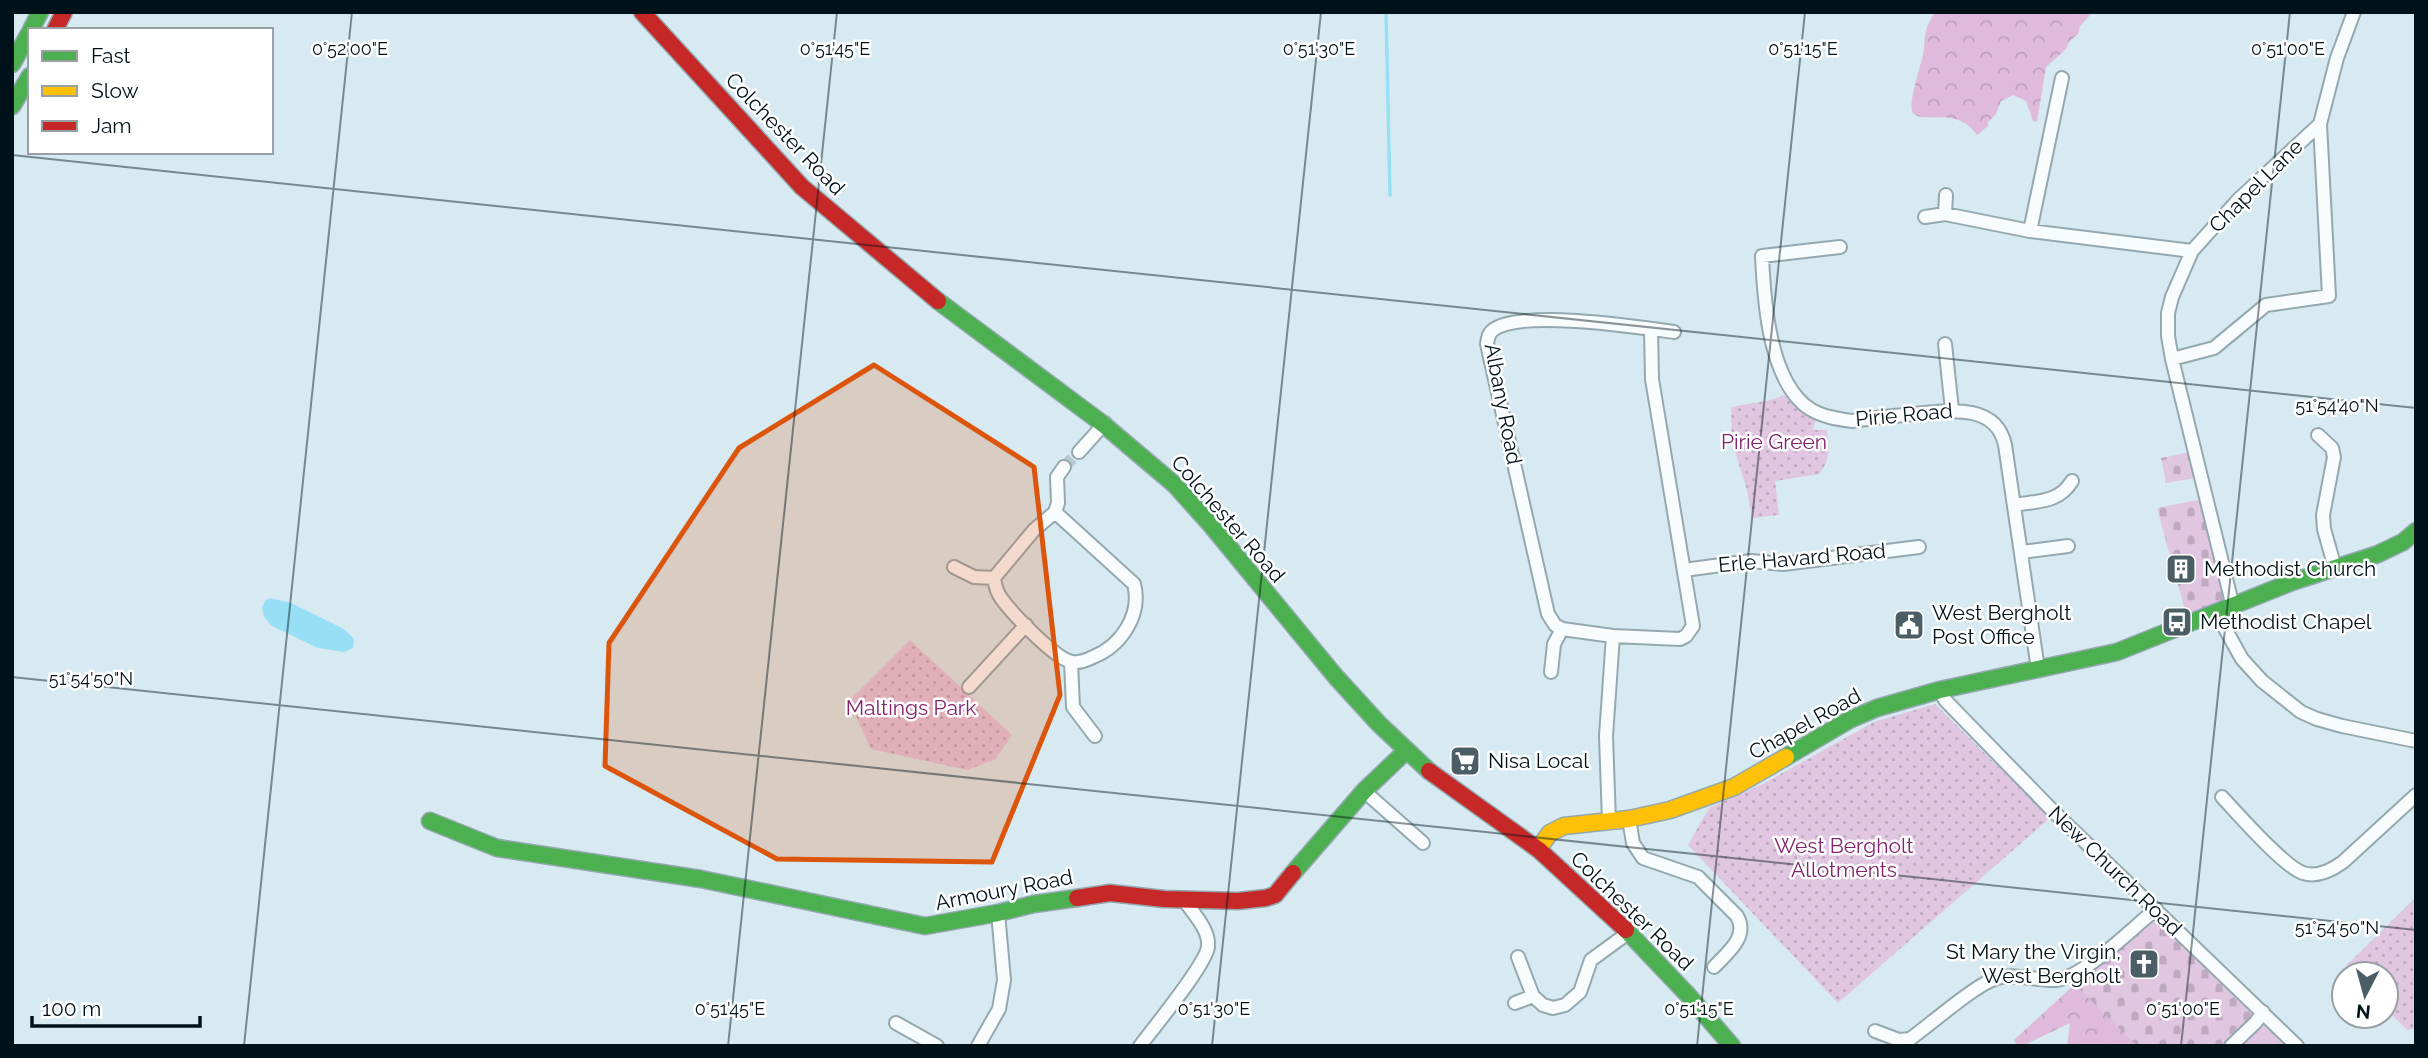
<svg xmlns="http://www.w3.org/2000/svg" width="2428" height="1058" viewBox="0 0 2428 1058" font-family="Raleway,sans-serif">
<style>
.grass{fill:#e1c6e2}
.forest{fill:url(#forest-crowns)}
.cemetery{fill:url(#cemetery-stones)}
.park{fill:url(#park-dots)}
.water{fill:#96dff4}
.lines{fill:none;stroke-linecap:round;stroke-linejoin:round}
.stream{stroke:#96dff4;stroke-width:3.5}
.street-tunnel{stroke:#b7cad1;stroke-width:12;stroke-dasharray:12 6;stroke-linecap:butt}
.street-casing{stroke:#94a9af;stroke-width:16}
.fast-casing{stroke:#94a9af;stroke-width:19}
.slow-casing{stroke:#94a9af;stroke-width:19}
.jam-casing{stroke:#94a9af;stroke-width:19}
.street{stroke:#f9fcfd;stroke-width:12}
.fast{stroke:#4caf50;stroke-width:16}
.slow{stroke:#ffc107;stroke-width:16}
.jam{stroke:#c62828;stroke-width:16}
.marked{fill:#dc550d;fill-opacity:0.2;stroke:#dc550d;stroke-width:5;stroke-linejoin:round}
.ticks{fill:none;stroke:#001219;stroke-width:2;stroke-opacity:0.45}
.labels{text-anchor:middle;stroke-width:5;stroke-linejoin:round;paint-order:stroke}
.street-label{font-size:21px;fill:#001219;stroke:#fff}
.park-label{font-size:21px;fill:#83246d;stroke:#fff}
.poi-label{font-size:21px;fill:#001219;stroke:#fff;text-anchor:start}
.ticks-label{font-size:18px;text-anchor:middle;fill:#001219;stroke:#fff;stroke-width:5;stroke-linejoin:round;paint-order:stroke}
</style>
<defs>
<pattern id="forest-crowns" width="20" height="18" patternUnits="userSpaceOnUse" patternTransform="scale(1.75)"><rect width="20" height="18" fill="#dfbadd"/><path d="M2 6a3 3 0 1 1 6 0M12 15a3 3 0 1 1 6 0" fill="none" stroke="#be9fbd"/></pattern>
<pattern id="cemetery-stones" width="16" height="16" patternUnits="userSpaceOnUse" patternTransform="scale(1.75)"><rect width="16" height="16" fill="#e1c6e2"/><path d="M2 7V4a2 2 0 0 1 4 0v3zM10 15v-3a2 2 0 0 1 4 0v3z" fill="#bfa9c1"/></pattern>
<pattern id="park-dots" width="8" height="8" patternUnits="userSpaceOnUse" patternTransform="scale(1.75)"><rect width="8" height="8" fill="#e1c6e2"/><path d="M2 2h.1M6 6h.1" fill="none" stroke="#bfa9c1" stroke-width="1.8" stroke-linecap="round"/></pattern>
</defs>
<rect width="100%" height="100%" fill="#d7eaf1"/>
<path class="grass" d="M 2264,1019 L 2291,1046 L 2235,1046 Z"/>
<path class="forest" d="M 1935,12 L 2093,12 L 2080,26 L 2078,34 L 2069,42 L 2066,49 L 2046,67 L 2037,122 L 2033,121 L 2026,101 L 2013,95 L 2001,101 L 1996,114 L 1988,122 L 1988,126 L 1977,135 C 1957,105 1924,125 1913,113 C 1907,106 1921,65 1923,55 C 1925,46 1924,36 1927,27 C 1929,22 1932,17 1935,12 Z
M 2097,964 L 2144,1046 L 2067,1046 L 2070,1023 L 2022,1046 L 2017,1046 L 2014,1040 Z"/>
<path class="cemetery" d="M 2191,452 L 2195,478 L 2166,483 L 2161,458 Z
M 2202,499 L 2229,603 L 2186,614 L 2157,508 Z
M 2156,914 L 2258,1013 L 2224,1046 L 2137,1046 L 2074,984 L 2107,954 Z"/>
<path class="park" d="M 1787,395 L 1798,406 L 1816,418 L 1813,430 L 1827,430 C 1829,448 1831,460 1819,474 L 1775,481 L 1779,515 L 1752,518 L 1747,490 L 1732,442 L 1731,407 L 1766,401 Z
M 910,640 L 1012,735 L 996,759 L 967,770 L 871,749 L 849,701 Z
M 1935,704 L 2050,818 L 1838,1003 L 1688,845 L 1709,808 L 1763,784 L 1874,722 Z
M 2416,897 L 2416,1028 L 2407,1030 L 2386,1009 L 2386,974 L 2351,974 L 2346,966 Z"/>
<path class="water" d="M 271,598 L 291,603 L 332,623 L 344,629 L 354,639 L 353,648 L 344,652 L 318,648 L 272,626 L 264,617 L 262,607 L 266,600 Z"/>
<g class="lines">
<path class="stream" d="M 1386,12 L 1390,195"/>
<path class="street-tunnel" d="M 1064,467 L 1079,452"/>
<g class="street-casing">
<path id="street" d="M 1945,214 L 1946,195
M 1925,217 L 1945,214 L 2030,231 L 2192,251
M 2030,231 L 2062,78
M 1840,247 L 1762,256 C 1764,301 1769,382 1810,409 C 1823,417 1838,419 1852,421 C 1872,418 1893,416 1913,414 C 1946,411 1996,402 2005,445 L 2038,669
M 1945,344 L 1952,410
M 2172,359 L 2214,348 L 2266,305 L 2329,296 L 2320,124
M 2318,435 L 2332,448 L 2334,457 L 2323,515 L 2324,529 L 2335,568
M 1079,452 L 1105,423
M 2014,505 C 2037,501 2059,503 2072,481
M 1055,512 L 1134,584 C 1142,615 1121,646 1093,657 C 1087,660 1078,663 1072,662 C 1055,659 1011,612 1001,598 C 996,591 995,585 994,578 L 1034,530 L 1055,512 L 1058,503 L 1057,477 L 1064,467
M 2022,552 L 2068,546
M 954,567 L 974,577 L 994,578
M 1684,570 L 1751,561 L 1783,564 L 1919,547
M 2233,607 L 2172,359 L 2168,336 L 2168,313 L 2172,297 L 2192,251 L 2238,200 L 2320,124 L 2337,58 L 2354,12
M 2217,614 L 2242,659 L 2262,681 L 2301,712 L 2317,719 L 2342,726 L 2416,741
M 1613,636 L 1680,639 L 1686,636 L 1693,626 L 1652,379 L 1651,329
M 1071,662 L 1073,707 L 1095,736
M 1551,672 L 1554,644 L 1562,629
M 969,687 L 1026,625
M 1940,690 L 1945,700 L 2053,811 L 2297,1046
M 1364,791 L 1423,843
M 2222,797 C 2238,814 2283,866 2303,873 C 2318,878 2332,870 2343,862 L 2416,795
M 1629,819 L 1633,843 L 1643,858 L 1698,877 L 1737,916 C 1749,937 1727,953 1714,967
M 1609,821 L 1606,736 L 1613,636 L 1562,629 L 1555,625 L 1548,614 L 1487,344 C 1488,338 1488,334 1493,330 C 1520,309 1639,327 1674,332
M 1518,957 L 1533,996 L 1543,1005 L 1553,1008 L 1565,1005 L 1580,992 L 1591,960 L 1628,933
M 1515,1003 L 1533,996
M 896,1023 L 937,1046
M 1875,1031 L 1899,1040 L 1910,1039 C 1931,1024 1976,984 1997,978 C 2017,973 2037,981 2056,980 C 2083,978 2134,927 2156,909
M 978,1046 L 999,1009 L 1004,980 L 998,913
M 1140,1046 C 1154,1027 1205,966 1208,947 C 1210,930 1193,913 1184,900
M 2231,1046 L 2256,1022 L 2263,1012"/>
</g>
<g class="fast-casing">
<path id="fast" d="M 31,30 L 40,12
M 12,64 L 30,32
M 12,106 L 30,76
M 938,301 L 1103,424 L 1175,485 L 1210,524 L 1336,677 L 1379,724 L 1429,771
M 1786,757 L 1849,720 L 1877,708 L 1940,690 L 2117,652 L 2292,582 L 2378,554 L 2403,542 L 2416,531
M 430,821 L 497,848 L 701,879 L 925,926 L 998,913 L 1034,904 L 1077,898
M 1293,873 L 1364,791 L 1406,751
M 1626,930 L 1687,994 L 1732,1046"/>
</g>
<g class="slow-casing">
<path id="slow" d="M 1538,849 L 1550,833 L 1564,826 L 1629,819 L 1670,810 L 1734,787 L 1786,757"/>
</g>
<g class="jam-casing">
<path id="jam" d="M 642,12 L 802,187 L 938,301
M 55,30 L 64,12
M 1429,771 L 1539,850 L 1626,930
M 1077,898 L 1110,893 L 1164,899 L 1238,901 L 1266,898 L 1275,895 L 1293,873"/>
</g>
<use href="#street" class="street"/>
<use href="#fast" class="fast"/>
<use href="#slow" class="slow"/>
<use href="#jam" class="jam"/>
</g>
<path class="marked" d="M 874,365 L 1034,467 L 1060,695 L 992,862 L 777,859 L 605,766 L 609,643 L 739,448 Z"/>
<path class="ticks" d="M 12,155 L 2416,408M 12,677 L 2416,930M 244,1046 L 352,12M 728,1046 L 837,12M 1212,1046 L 1321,12M 1697,1046 L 1805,12M 2181,1046 L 2290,12"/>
<defs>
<g id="building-square" transform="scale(1.575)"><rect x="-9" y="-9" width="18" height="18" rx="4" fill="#4b5e65" stroke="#fff"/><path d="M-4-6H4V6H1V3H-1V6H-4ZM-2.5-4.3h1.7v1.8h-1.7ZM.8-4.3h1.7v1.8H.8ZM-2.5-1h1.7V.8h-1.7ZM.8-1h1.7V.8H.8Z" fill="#fff"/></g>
<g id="bus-square" transform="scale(1.575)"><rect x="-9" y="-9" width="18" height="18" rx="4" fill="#4b5e65" stroke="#fff"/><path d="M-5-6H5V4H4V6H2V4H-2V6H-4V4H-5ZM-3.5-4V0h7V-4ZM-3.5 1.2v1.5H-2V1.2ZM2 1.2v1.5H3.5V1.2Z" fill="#fff"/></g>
<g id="civic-square" transform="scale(1.575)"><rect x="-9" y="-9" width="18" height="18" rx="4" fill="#4b5e65" stroke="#fff"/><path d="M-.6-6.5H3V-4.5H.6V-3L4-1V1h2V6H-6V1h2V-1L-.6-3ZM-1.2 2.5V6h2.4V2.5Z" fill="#fff"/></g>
<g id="supermarket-square" transform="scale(1.575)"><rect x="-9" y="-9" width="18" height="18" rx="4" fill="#4b5e65" stroke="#fff"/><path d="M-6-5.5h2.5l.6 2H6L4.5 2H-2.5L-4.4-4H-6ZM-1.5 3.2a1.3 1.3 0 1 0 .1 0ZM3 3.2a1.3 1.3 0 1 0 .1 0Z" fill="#fff"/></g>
<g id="church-square" transform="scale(1.575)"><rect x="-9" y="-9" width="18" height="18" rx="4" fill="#4b5e65" stroke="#fff"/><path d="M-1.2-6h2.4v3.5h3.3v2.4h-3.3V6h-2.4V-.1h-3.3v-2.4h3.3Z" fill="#fff"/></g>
</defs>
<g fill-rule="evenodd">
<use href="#building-square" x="2181" y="569"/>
<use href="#bus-square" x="2177" y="622"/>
<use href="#civic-square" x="1909" y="625"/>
<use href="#supermarket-square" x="1465" y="761"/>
<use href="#church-square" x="2144" y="964"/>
</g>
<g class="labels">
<g class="street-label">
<text transform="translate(785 134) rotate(46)" y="7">Colchester Road</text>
<text transform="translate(2256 186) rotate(-45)" y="7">Chapel Lane</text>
<text transform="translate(1503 404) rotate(79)" y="7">Albany Road</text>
<text transform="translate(1904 415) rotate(-5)" y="7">Pirie Road</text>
<text transform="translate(1228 519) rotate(49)" y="7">Colchester Road</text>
<text transform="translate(1802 558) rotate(-5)" y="7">Erle Havard Road</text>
<text transform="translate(1805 724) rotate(-29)" y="7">Chapel Road</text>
<text transform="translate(2115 871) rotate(44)" y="7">New Church Road</text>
<text transform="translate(1004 890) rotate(-11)" y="7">Armoury Road</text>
<text transform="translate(1632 911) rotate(44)" y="7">Colchester Road</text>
</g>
<g class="park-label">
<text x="1774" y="449">Pirie Green</text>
<text x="911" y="715">Maltings Park</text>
<text x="1844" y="853">West Bergholt<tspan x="1844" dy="24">Allotments</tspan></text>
</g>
<g class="poi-label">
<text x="2204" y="576">Methodist Church</text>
<text x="1932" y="620">West Bergholt<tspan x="1932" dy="24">Post Office</tspan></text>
<text x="2200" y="629">Methodist Chapel</text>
<text x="1488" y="768">Nisa Local</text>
<text x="2121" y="959" text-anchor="end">St Mary the Virgin,<tspan x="2121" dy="24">West Bergholt</tspan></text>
</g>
</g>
<g class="ticks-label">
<text x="350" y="55">0°52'00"E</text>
<text x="835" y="55">0°51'45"E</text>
<text x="1319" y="55">0°51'30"E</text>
<text x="1803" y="55">0°51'15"E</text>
<text x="2288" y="55">0°51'00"E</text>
<text x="2337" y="412">51°54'40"N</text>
<text x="91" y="685">51°54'50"N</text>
<text x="2337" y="934">51°54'50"N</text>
<text x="730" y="1015">0°51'45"E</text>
<text x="1214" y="1015">0°51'30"E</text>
<text x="1699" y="1015">0°51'15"E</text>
<text x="2183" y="1015">0°51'00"E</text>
</g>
<rect width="2428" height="1058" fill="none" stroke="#001219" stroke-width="28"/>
<rect x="28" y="28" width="245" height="126" fill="#ffffff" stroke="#99a0a3" stroke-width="2"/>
<rect x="42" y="51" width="35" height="10" fill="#4caf50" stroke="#99a0a3" stroke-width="2"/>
<text x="91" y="63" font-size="21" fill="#001219">Fast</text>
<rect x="42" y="86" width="35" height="10" fill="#ffc107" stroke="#99a0a3" stroke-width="2"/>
<text x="91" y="98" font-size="21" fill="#001219">Slow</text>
<rect x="42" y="121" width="35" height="10" fill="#c62828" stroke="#99a0a3" stroke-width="2"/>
<text x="91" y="133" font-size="21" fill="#001219">Jam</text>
<g transform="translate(2365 995) rotate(186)"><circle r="33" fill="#ffffff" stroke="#99a0a3" stroke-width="2"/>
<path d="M0-5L12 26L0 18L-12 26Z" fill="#4b5e65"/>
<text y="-10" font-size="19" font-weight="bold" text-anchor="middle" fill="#001219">N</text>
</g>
<path d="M32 1016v10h168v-10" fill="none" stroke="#001219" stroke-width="3.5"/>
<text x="42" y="1016" font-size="21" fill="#001219" stroke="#ffffff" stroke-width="5" paint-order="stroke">100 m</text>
</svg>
